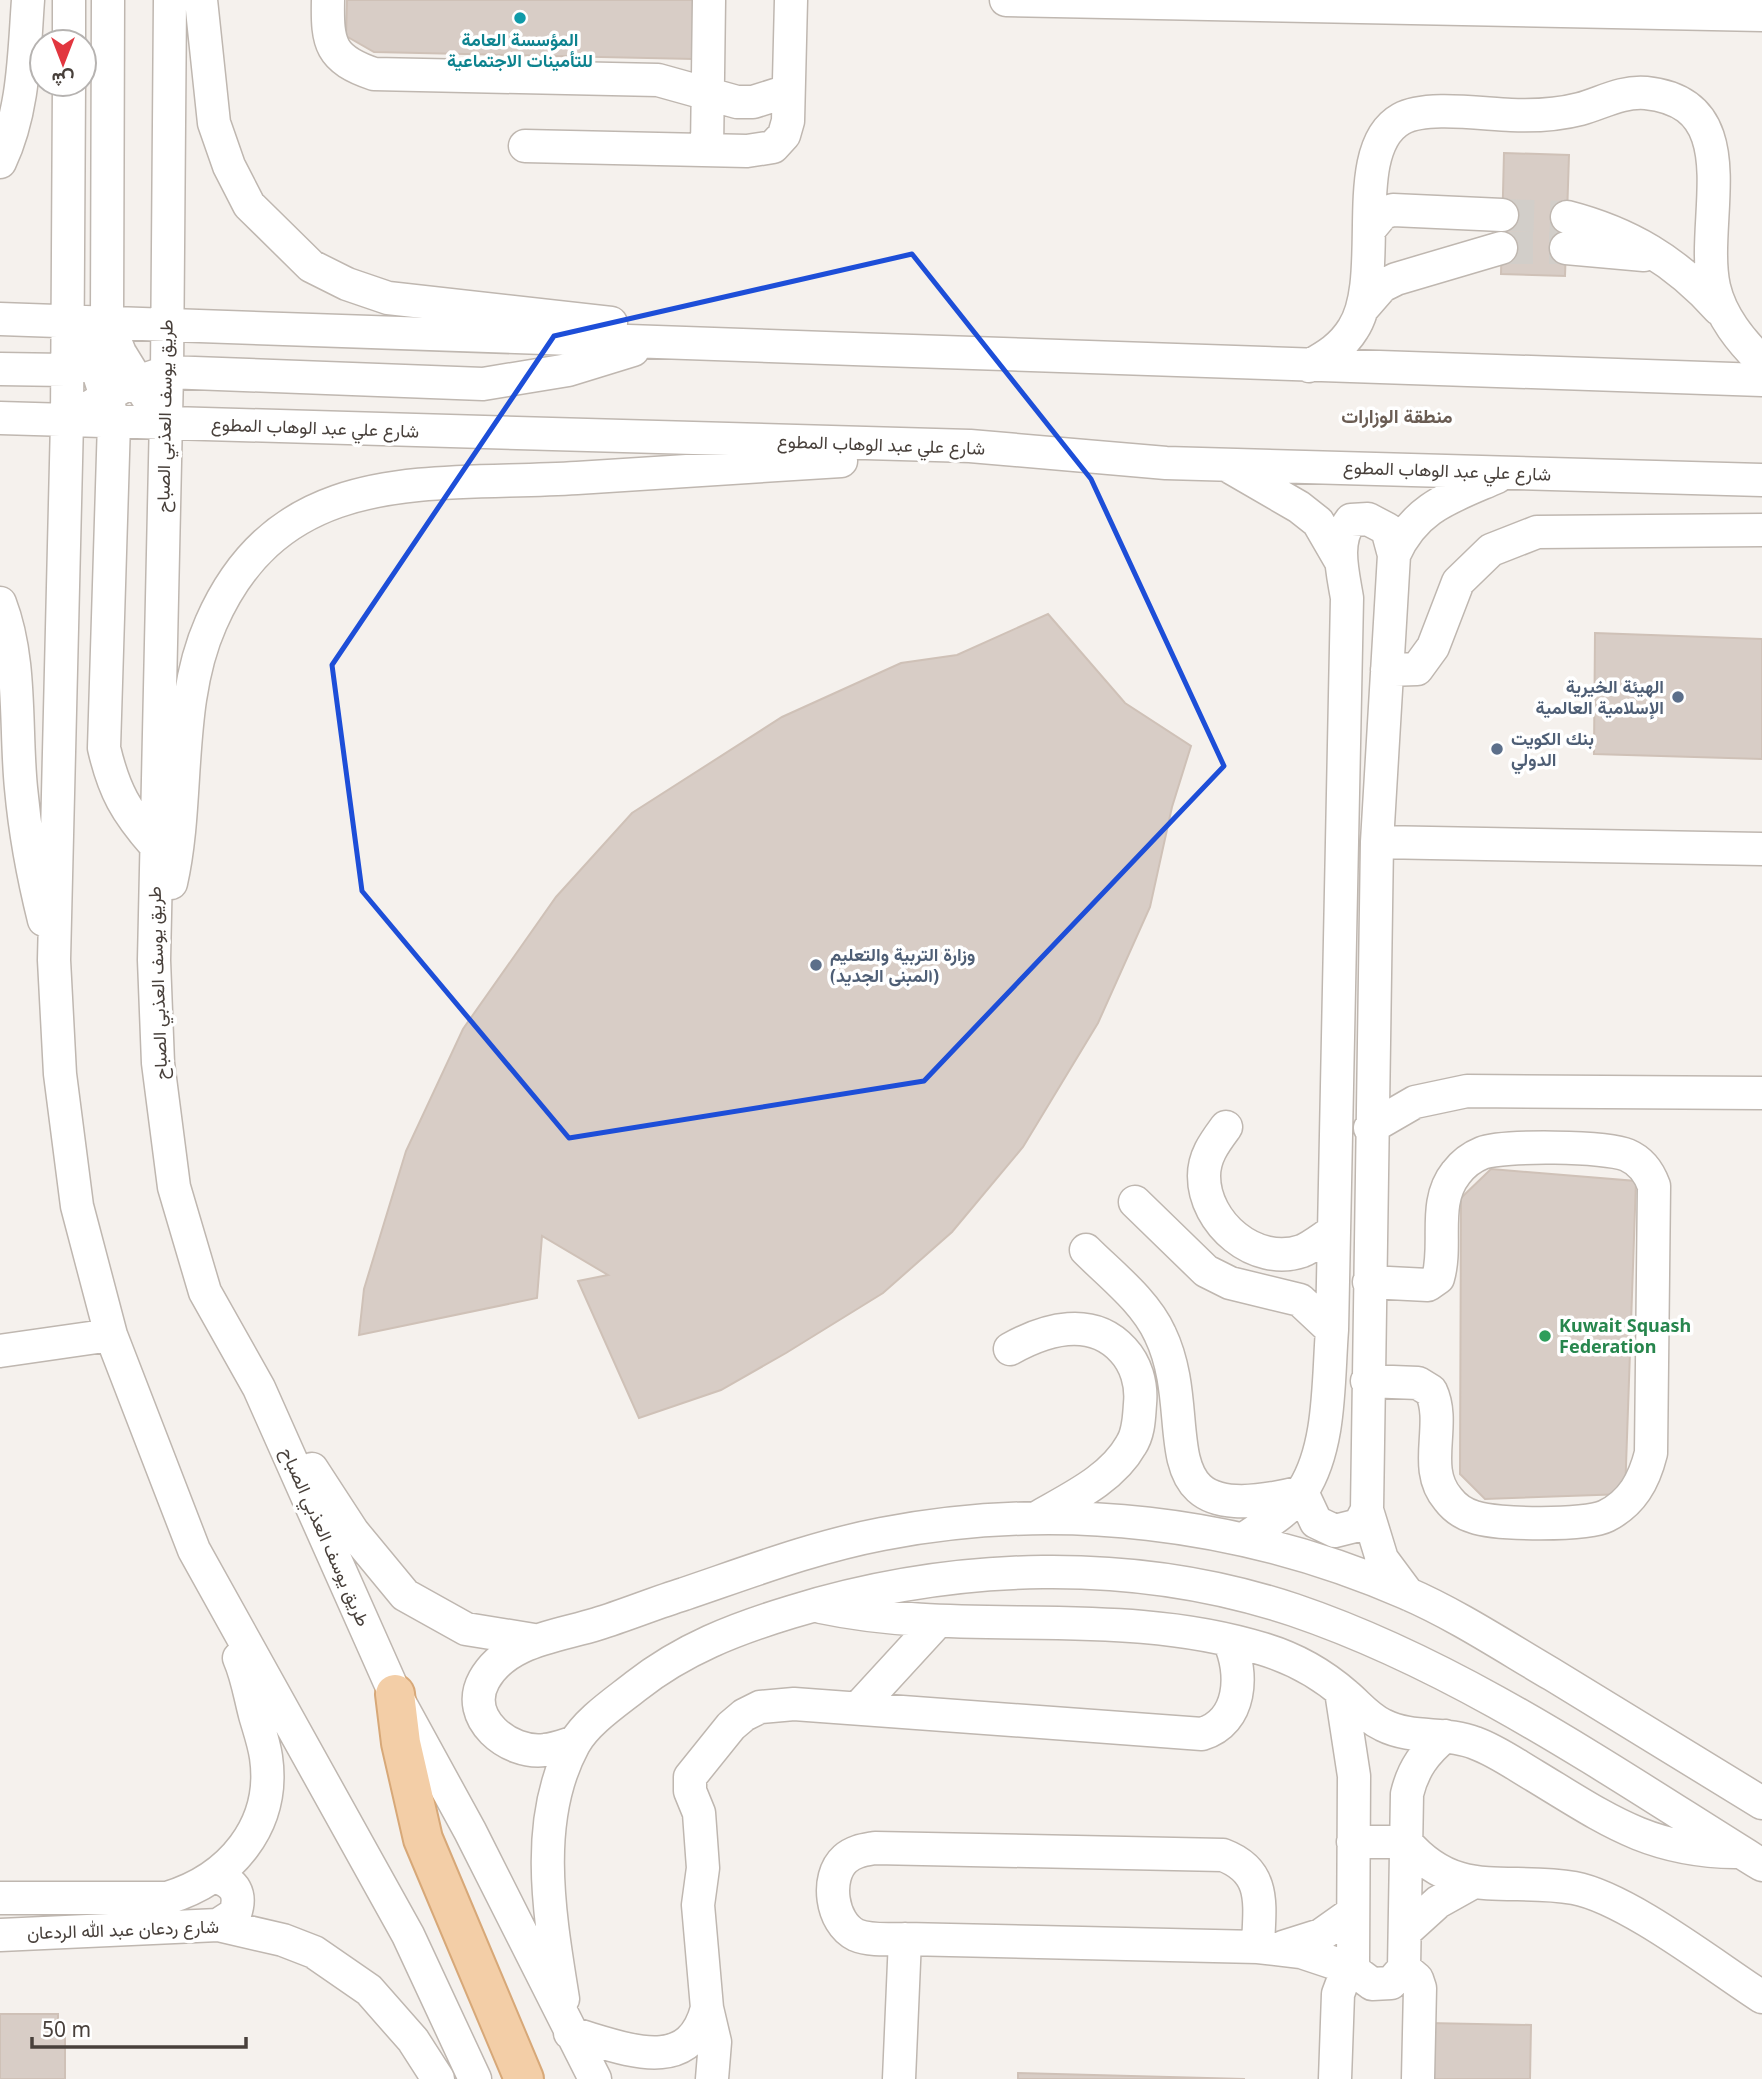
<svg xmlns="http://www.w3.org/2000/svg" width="1762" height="2079" viewBox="0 0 1762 2079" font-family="'Noto Sans',Vazirmatn,sans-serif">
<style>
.building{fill:#d8cdc6;stroke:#cfc1b7;stroke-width:2}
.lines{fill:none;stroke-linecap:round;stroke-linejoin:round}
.minor-tunnel{stroke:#d2cec9;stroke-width:32;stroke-dasharray:32 16;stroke-linecap:butt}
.minor-casing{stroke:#bfb7b0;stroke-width:35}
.major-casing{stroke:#d7a878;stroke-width:42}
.minor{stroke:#fff;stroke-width:32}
.major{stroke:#f3cea7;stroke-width:38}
.marked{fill:none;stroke:#1d4ed8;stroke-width:5;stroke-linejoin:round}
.culture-dot{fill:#0f9aa8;stroke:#fff;stroke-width:2.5}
.service-dot{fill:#5c6f8a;stroke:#fff;stroke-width:2.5}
.leisure-dot{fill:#2e9e5b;stroke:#fff;stroke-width:2.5}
.labels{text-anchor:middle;stroke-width:7;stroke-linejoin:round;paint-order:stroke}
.culture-label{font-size:18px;font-weight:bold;fill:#0d838f;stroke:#fff}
.street-label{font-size:18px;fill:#48403b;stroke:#fff}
.service-label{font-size:18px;font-weight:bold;fill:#4e5e75;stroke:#fff;text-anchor:start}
.leisure-label{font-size:18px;font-weight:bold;fill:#27864d;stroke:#fff;text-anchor:start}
.neighbourhood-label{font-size:19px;font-weight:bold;fill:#6a5c53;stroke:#fff}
</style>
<rect width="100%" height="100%" fill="#f5f1ed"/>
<path class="building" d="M 347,0 L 694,0 L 693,59 L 374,52 L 346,36 Z
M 1504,153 L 1569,155 L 1565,276 L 1501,274 Z
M 1048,614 L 1125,703 L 1191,746 L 1172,807 L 1150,907 L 1098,1023 L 1023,1147 L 952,1232 L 883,1293 L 786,1353 L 721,1390 L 639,1418 L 578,1281 L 608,1275 L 542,1236 L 537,1298 L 359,1335 L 364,1289 L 406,1151 L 463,1029 L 556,897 L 632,813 L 782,717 L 901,663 L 957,655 Z
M 1595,633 L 1762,639 L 1762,759 L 1594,754 Z
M 1491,1169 L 1636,1181 L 1625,1494 L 1485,1499 L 1460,1474 L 1461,1198 Z
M 0,2014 L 58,2014 L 58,2033 L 65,2033 L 65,2079 L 0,2079 Z
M 1428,2023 L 1531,2025 L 1530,2079 L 1427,2079 Z
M 1018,2073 L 1245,2079 L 1018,2079 Z"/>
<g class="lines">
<path class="minor-tunnel" d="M 1502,215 L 1567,217
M 1501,248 L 1566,248"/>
<g class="minor-casing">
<path id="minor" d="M 108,0 L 107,321 L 120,353 L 147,397
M 170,0 L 167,372 L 154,960 L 158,1063 L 174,1187 L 205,1292 L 259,1388 L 395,1694 L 470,1831 L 595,2079
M 201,0 L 214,123 L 229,166 L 249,205 L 311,266 L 347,284 L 388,298 L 611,323
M 328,0 C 327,44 330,59 374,74 L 658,80 L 737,102 L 753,102 L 788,91
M 1006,0 L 1762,15
M 69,42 L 69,0
M 69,84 L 67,421 L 54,960 L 60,1074 L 77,1206 L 111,1335 L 194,1550 L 408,1935 L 475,2079
M 525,146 L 747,151 L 773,147 L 784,135 L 788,121 L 791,0
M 707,150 L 709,0
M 0,162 C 24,111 24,55 28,0
M 1567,217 C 1629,233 1676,261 1719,309
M 1369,230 L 1383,213 L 1393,210 L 1502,215
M 1566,248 L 1644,255
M 1362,309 L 1382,286 L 1396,279 L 1501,248
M 0,319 C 587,338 1175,362 1762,380
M 67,321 L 95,362 L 114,422 L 104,748 C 114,791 126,812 155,845
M 1309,366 C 1327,356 1342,347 1353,329 C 1387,277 1346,150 1401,119 C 1426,105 1482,114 1511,115 C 1535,116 1557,115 1580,109 C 1602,103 1621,91 1646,93 C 1750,104 1699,219 1714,287 C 1721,317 1741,341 1762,362
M 0,369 L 66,370 L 87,364
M 0,418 L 970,446 L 1166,463 L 1762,480
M 67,421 L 122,387 L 167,372 L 483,384 L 568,370 L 633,350
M 1230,467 L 1299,507 L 1318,522 L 1340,560
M 1394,555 C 1415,507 1451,497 1497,477
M 0,603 C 22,660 15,728 21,788 C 25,833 33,876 44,920
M 1387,670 L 1417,669 L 1433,647 L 1458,582 L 1491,550 L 1537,532 L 1762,530
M 1377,842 L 1762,849
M 171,883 C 190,799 175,704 211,623 C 282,461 432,487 577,478 C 665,473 753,467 841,461
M 1226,1127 C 1215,1142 1204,1156 1204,1176 C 1204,1223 1255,1267 1302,1251 C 1312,1247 1324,1237 1334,1231
M 1370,1128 L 1415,1102 L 1467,1091 L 1762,1093
M 1135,1202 L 1206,1271 L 1230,1283 L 1300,1300 L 1332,1330
M 1086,1250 C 1111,1275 1145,1301 1160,1334 C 1203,1423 1135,1534 1302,1492 L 1316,1522 L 1335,1531 L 1359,1525 L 1367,1510
M 1010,1349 C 1046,1329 1092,1316 1123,1350 C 1136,1364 1142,1384 1140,1404 C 1139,1417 1139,1433 1131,1445 C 1112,1479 1071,1498 1038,1517
M 0,1351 L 111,1335
M 1367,1381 L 1418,1383 L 1431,1391 C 1447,1425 1421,1468 1448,1499 C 1454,1507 1464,1514 1474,1517 C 1496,1525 1586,1526 1606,1516 C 1632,1503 1644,1481 1651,1453 L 1654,1186 C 1649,1172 1641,1161 1627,1155 C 1607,1146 1502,1145 1482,1153 C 1472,1157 1462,1165 1456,1173 C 1432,1203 1448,1244 1438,1278 L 1428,1285 L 1369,1282
M 312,1469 L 353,1532 L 405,1595 L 466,1629 L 534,1640
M 1244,1539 C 1264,1525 1289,1511 1303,1490 C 1331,1446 1328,1381 1332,1330 L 1347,598 C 1343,573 1334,542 1351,520 L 1368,519 L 1387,529 L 1394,555 L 1377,842 L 1367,1510 L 1382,1559 L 1408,1594
M 821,1607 C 967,1638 1117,1604 1263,1649 C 1293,1658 1322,1674 1346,1695 C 1358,1705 1368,1718 1383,1725 C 1413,1740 1445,1731 1475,1743 C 1497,1751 1516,1765 1535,1776 C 1606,1819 1649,1851 1735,1852
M 1341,1691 L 1354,1776 L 1353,1964 L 1356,1972 L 1372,1984 L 1391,1983 L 1404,1968 L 1407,1794 C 1413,1769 1425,1752 1445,1736
M 859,1707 L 938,1621
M 575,1742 C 565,1745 555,1749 545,1750 C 509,1755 463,1718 484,1680 C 506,1640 559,1636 597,1624 C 626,1615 655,1603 684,1594 C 749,1572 814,1547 882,1534 C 1059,1500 1240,1521 1406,1593 C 1457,1615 1505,1647 1553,1675 C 1622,1718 1692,1760 1762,1803
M 1353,1842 L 1406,1842 C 1457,1902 1508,1876 1574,1888 C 1627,1898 1714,1966 1762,1997
M 215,1877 C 235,1882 242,1894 235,1914 L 218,1925
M 0,1898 L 167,1898 C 230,1879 276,1826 266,1757 C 264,1743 259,1729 255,1715 C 250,1696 247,1676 239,1658
M 1406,1931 L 1438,1902 L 1472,1883
M 0,1935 L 218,1925 L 283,1940 L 314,1952 L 369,1990 L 413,2040 L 438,2079
M 1258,1947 C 1259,1907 1268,1872 1223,1855 L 875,1848 C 864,1850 854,1851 845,1859 C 825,1877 831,1923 856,1935 C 870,1941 890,1939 905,1939 L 1258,1947 L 1301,1952 L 1355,1970
M 1283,1947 L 1321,1935 L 1352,1913
M 1404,1968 L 1417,1979 L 1420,1988 L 1418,2079
M 563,1999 C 550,1917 532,1821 574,1744 C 587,1721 616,1702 636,1686 C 683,1649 735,1629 791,1612 C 953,1562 1132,1556 1294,1610 C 1462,1667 1612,1772 1762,1865
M 570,2033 C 622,2047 689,2079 707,2008
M 712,2079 L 715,2042 L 707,2008 L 698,1905 L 703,1868 L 699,1813 L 690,1791 L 690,1777 L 731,1726 L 744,1715 L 760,1707 L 794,1704 L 1202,1734 C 1242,1722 1244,1673 1229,1641
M 899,2079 L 905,1939
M 1335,2079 L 1338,1994 L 1344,1978 L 1356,1972"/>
</g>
<g class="major-casing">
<path id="major" d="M 395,1694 L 401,1743 L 423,1839 L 524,2079"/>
</g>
<use href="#minor" class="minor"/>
<use href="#major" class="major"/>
</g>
<path class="marked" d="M 912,254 L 1091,479 L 1224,766 L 924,1081 L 569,1138 L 362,891 L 332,665 L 554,336 Z"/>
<circle class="culture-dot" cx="520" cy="18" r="7"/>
<g class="service-dot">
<circle cx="1678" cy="697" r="7"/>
<circle cx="1497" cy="749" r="7"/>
<circle cx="816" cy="965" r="7"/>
</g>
<circle class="leisure-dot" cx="1545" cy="1336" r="7"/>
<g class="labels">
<g class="culture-label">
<text x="520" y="46">المؤسسة العامة<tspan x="520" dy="21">للتأمينات الاجتماعية</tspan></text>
</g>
<g class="street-label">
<text transform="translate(165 416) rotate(-89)" y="6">طريق يوسف العذبي الصباح</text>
<text transform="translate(315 428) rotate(2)" y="6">شارع علي عبد الوهاب المطوع</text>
<text transform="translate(881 445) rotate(2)" y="6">شارع علي عبد الوهاب المطوع</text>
<text transform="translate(1447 471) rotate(2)" y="6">شارع علي عبد الوهاب المطوع</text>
<text transform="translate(158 983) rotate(-92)" y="6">طريق يوسف العذبي الصباح</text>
<text transform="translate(325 1537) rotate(66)" y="6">طريق يوسف العذبي الصباح</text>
<text transform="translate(123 1930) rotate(-2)" y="6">شارع ردعان عبد الله الردعان</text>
</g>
<g class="service-label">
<text x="1664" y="693" text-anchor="end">الهيئة الخيرية<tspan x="1664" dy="21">الإسلامية العالمية</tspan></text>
<text x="1511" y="745">بنك الكويت<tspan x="1511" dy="21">الدولي</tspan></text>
<text x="830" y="961">وزارة التربية والتعليم<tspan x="830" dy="21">(المبنى الجديد)</tspan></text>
</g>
<g class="leisure-label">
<text x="1559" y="1332">Kuwait Squash<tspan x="1559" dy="21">Federation</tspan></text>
</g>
<g class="neighbourhood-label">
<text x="1397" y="423">منطقة الوزارات</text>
</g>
</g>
<g transform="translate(63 63) rotate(180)"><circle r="33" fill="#ffffff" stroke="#b6b3b1" stroke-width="2"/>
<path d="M0-5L12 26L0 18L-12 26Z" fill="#e2363f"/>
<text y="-10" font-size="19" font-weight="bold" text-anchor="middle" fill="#48403b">ش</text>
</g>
<path d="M32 2037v10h214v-10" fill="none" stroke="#48403b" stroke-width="3.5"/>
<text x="42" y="2037" font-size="21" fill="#48403b" stroke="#ffffff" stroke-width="5" paint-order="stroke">50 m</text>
</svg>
